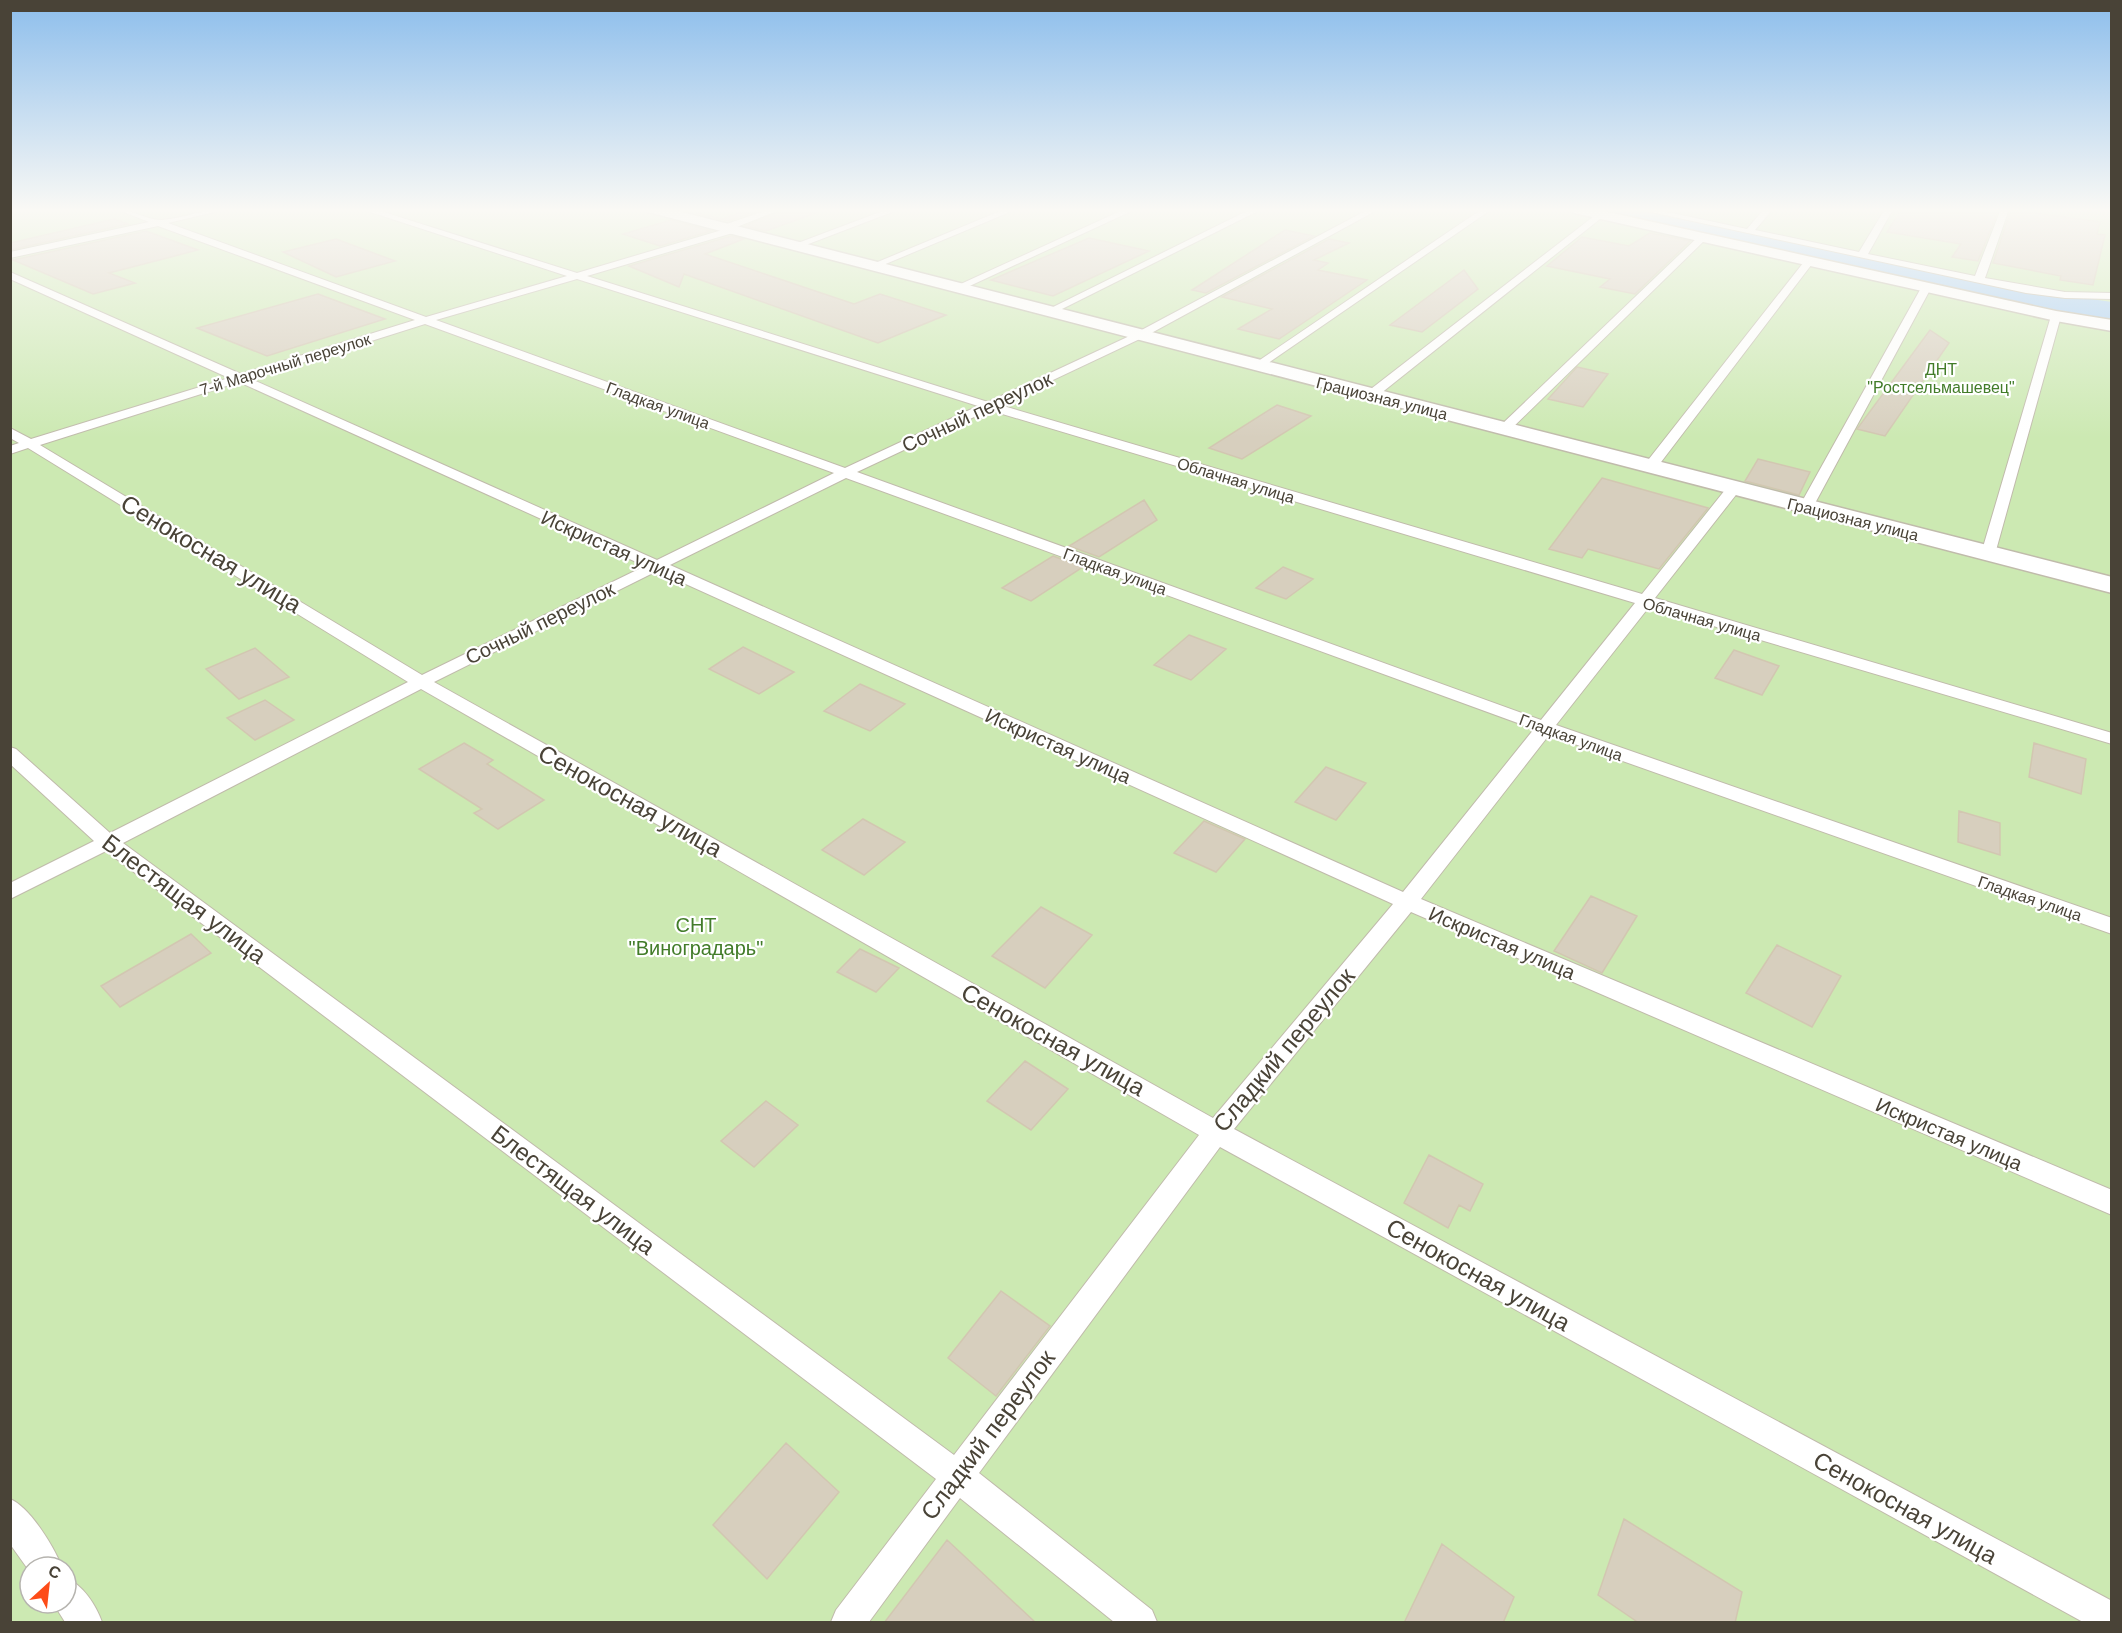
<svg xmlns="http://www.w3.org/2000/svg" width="2122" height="1633" viewBox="0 0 2122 1633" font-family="Arial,sans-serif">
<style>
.green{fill:#cce9b2;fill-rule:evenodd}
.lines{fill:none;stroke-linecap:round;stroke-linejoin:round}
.river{fill:#a5cdf2;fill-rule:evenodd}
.building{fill:#d7cfbe;stroke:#d2c7b1;stroke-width:1.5}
.lane-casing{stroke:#c0bbab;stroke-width:2}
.street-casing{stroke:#c0bbab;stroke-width:3}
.lane{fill:#fff;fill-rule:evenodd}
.street{fill:#fff;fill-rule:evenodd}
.labels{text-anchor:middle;stroke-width:4.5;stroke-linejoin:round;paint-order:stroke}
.far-street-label{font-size:16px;fill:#494337;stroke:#fff}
.far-park-label{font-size:16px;fill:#427c29;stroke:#fff}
.street-label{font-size:20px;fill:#494337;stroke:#fff}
.park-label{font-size:20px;fill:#427c29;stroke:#fff}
.near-street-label{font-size:24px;fill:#494337;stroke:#fff}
</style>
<rect width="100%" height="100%" fill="#f5f2e9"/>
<path class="green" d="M 11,209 L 2111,209 L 2111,1622 L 11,1622 ZM 30,1567 L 66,1567 L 66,1603 L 30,1603 Z"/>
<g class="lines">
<path class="river" d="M 1590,209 L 1641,209 C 1797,242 1953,281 2112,302 L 2112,322 L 2053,313 L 1981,299 L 1603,217 L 1594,215 Z"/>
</g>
<path class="building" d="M 750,209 L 763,209 L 728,221 L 696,213 L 723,219 Z
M 784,209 L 818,209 L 819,212 L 766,231 L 745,226 Z
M 1902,209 L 1999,209 L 1978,261 L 1952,257 L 1961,244 L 1887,232 Z
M 2011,210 L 2100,222 L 2097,234 L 2105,235 L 2093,285 L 2060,280 L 2061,276 L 1993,263 Z
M 114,219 L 128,224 L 10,250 L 10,243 Z
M 671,220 L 711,231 L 660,246 L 623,234 Z
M 1285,230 L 1314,236 L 1206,293 L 1192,290 Z
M 146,231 L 198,250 L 109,273 L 135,283 L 93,294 L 13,260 Z
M 1650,233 L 1690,241 L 1635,294 L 1600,287 L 1610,279 L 1547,266 L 1582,237 L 1629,246 Z
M 731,236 L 744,239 L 705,254 L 854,304 L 880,294 L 946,315 L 878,343 L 684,274 L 679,287 L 629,266 Z
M 1089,238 L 1149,251 L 1053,296 L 991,280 Z
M 336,239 L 395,261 L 336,277 L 283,252 Z
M 1329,239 L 1349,243 L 1314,260 L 1328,263 L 1318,270 L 1367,280 L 1279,339 L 1238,329 L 1272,309 L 1222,297 Z
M 1464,270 L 1478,289 L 1422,332 L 1390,325 Z
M 318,294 L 385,319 L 267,356 L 197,328 Z
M 1930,330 L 1949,343 L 1885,436 L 1857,429 Z
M 1577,367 L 1608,374 L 1583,407 L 1548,399 Z
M 1277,405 L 1311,416 L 1242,459 L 1209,448 Z
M 1758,459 L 1810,472 L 1799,495 L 1745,481 Z
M 1602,478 L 1708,508 L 1659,569 L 1588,549 L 1582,558 L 1549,549 Z
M 1144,500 L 1157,520 L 1099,557 L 1069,546 Z
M 1053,556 L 1083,567 L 1031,601 L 1002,588 Z
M 1283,567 L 1313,579 L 1286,599 L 1256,588 Z
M 1189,635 L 1226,649 L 1191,680 L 1154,665 Z
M 743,647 L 794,672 L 759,694 L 709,669 Z
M 255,648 L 289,677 L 239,699 L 206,669 Z
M 1734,650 L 1779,666 L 1762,695 L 1715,678 Z
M 860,684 L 905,704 L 870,731 L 824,711 Z
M 265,700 L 294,720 L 255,740 L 227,718 Z
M 464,743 L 493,760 L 487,764 L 544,800 L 498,829 L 474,813 L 482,809 L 419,769 Z
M 2034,743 L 2086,759 L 2081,794 L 2029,777 Z
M 1326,767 L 1366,783 L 1336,820 L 1295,802 Z
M 1959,811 L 2000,823 L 2000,855 L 1958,842 Z
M 863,819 L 905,842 L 864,875 L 822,850 Z
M 1204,821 L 1245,839 L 1216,872 L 1174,853 Z
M 1591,896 L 1637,916 L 1602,973 L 1554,951 Z
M 1041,907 L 1092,935 L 1045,988 L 992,956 Z
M 191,934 L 211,953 L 120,1007 L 101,986 Z
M 1777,945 L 1841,976 L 1812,1027 L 1746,993 Z
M 860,949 L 899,968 L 876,992 L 837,972 Z
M 1025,1061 L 1068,1089 L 1031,1130 L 987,1101 Z
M 766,1101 L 798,1125 L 754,1167 L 721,1141 Z
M 1429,1155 L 1483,1184 L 1470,1211 L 1459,1205 L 1448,1228 L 1404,1203 Z
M 1001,1291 L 1050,1326 L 996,1396 L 948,1358 Z
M 786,1443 L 839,1492 L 767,1579 L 713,1525 Z
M 1624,1519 L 1742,1592 L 1735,1623 L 1639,1623 L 1598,1595 Z
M 947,1540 L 1036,1623 L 884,1623 Z
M 1442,1544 L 1514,1597 L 1503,1623 L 1404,1623 Z"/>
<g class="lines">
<g class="lane-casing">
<path id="lane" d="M 116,209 C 132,209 148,221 162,220 C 184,218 204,209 227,209 L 168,223 L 426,317 L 567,276 L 361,209 L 374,209 L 577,273 L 722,230 L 720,228 L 721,226 L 770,209 L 782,209 L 734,228 L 737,230 L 736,232 L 587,276 L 988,402 L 1136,333 L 1369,209 L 1379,209 L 1144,337 L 1000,405 L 1642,594 L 1729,485 L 1739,485 L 1741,488 L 1739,491 L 1655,598 L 2112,733 L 2112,744 L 1649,607 L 1556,725 L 2112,918 L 2112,934 L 1549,735 L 1421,899 L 2112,1190 L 2112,1215 L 1411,912 L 1234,1129 L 2112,1601 L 2112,1622 L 2083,1622 L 1220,1147 L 979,1473 L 1152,1610 L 1157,1622 L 1114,1622 L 960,1498 L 869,1622 L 831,1622 L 836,1610 L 936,1479 L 106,851 L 10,899 L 10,883 L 94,841 L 10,764 L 10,747 L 16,749 L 110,833 L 408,682 L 28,448 L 10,454 L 10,446 L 19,443 L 10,438 L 10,428 L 31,439 L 229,378 L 10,279 L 10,272 L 241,374 L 415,320 L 158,226 L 10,258 L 10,252 L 149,222 ZM 577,279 L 978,406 L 845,468 L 436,320 ZM 425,324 L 834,473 L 657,560 L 251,379 ZM 239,382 L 645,566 L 422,675 L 40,445 ZM 989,410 L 1635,603 L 1541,720 L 857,472 ZM 846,478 L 1534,729 L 1403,892 L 670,565 ZM 657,571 L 1393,904 L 1213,1118 L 434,682 ZM 421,689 L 1199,1135 L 954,1455 L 123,843 Z
M 888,209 L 900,209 L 798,248 L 790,246 Z
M 1005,209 L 1017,209 L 876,268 L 868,266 Z
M 1125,209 L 1136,209 L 961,290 L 952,288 Z
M 1251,209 L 1262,209 L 1052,314 L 1043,312 Z
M 1482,209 L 1492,209 L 1261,368 L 1253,368 L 1251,366 Z
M 1637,209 L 1653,209 L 1747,229 L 1764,209 L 1773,209 L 1755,230 L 1859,252 L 1885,209 L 1893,209 L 1868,254 L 1975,276 L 2001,209 L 2009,209 L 1985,278 L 2065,292 L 2112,293 L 2112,299 L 2065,298 L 2026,293 Z
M 1598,213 L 1605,215 L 1375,398 L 1367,398 L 1367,392 Z
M 1700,235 L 1708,237 L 1508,432 L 1500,432 L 1498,429 L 1500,426 Z
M 1807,258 L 1815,260 L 1655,470 L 1645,470 L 1643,467 L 1645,464 Z
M 1926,285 L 1931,288 L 1813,507 L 1811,510 L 1801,510 L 1799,507 L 1921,288 Z
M 2056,313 L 2061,316 L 1995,554 L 1993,557 L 1983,557 L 1981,554 L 2051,316 Z
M 10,1499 C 30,1507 54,1547 62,1567 L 30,1567 L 30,1572 L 10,1544 Z
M 66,1578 C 83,1585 96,1605 102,1622 L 65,1622 L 53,1603 L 66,1603 Z"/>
</g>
<g class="street-casing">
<path id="street" d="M 646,209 L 670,209 L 2112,577 L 2112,593 L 648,212 Z
M 1567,209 L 1594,209 L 2056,311 L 2112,320 L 2112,331 L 2056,321 L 1574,213 Z"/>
</g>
<use href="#lane" class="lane"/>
<use href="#street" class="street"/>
</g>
<linearGradient id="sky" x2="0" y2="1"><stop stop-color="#8dbeec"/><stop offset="0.48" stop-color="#faf9f5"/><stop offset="1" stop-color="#faf9f5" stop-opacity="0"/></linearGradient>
<rect width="2122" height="438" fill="url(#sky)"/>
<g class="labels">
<g class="far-street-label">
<text transform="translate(285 364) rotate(-17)" y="6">7-й Марочный переулок</text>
<text transform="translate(1382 398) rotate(14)" y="6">Грациозная улица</text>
<text transform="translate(658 405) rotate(20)" y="6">Гладкая улица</text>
<text transform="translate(1236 480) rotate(17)" y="6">Облачная улица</text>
<text transform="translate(1853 519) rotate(14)" y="6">Грациозная улица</text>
<text transform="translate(1115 571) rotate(20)" y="6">Гладкая улица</text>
<text transform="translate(1702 619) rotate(16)" y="6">Облачная улица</text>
<text transform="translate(1571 737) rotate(20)" y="6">Гладкая улица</text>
<text transform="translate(2030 898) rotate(19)" y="6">Гладкая улица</text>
</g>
<g class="far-park-label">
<text x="1941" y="375">ДНТ<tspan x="1941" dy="18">"Ростсельмашевец"</tspan></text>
</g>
<g class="street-label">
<text transform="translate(977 412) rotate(-25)" y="7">Сочный переулок</text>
<text transform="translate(614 548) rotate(24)" y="7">Искристая улица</text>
<text transform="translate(540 623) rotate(-26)" y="7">Сочный переулок</text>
<text transform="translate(1058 746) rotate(24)" y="7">Искристая улица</text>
<text transform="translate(1502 943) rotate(23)" y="7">Искристая улица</text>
<text transform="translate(1949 1134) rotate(23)" y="7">Искристая улица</text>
</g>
<g class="park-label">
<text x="696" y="932">СНТ<tspan x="696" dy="23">"Виноградарь"</tspan></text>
</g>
<g class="near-street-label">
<text transform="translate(211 554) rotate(31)" y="8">Сенокосная улица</text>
<text transform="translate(630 801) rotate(29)" y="8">Сенокосная улица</text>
<text transform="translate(184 899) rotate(37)" y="8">Блестящая улица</text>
<text transform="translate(1053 1040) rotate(29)" y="8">Сенокосная улица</text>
<text transform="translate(1284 1050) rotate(-50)" y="8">Сладкий переулок</text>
<text transform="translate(573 1190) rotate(37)" y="8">Блестящая улица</text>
<text transform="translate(1478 1275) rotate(29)" y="8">Сенокосная улица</text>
<text transform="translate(988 1435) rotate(-53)" y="8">Сладкий переулок</text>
<text transform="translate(1905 1508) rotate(29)" y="8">Сенокосная улица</text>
</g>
</g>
<rect width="2122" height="1633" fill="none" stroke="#494337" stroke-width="24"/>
<g transform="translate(48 1585) rotate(27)"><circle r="28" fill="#ffffff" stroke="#b6b4af" stroke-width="1.5"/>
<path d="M0-4.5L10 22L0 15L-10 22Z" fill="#fd4c18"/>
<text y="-9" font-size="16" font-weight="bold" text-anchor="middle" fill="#494337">С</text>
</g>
</svg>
